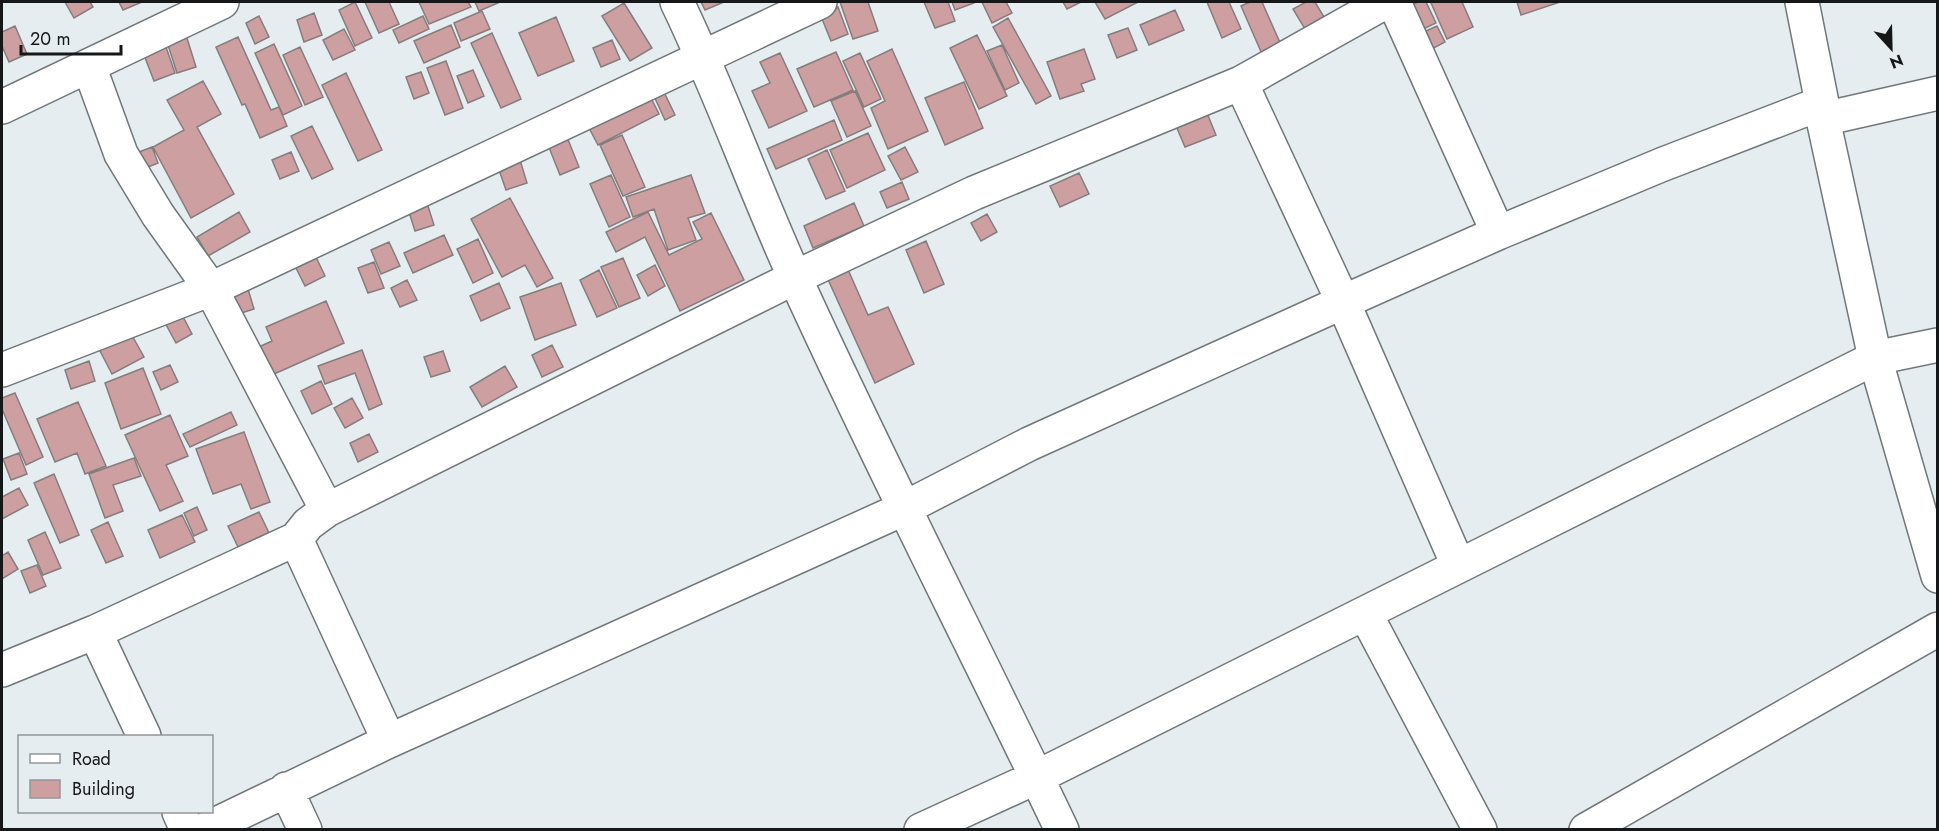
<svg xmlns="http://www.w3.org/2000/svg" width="1939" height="831" viewBox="0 0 1939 831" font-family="Jost,sans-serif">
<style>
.building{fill:#ce9fa1;stroke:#857d7d;stroke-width:1.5}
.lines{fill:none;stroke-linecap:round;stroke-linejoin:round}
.street-casing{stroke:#70777a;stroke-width:36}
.street{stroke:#fff;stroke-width:33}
</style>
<rect width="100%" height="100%" fill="#e6edf1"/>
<path class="building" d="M 65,2 L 90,2 L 93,7 L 74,18 Z
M 119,2 L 142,2 L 123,10 Z
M 355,2 L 372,38 L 355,46 L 339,10 Z
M 365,2 L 389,2 L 399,24 L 379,33 Z
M 419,2 L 468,2 L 471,7 L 429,24 Z
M 475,2 L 497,2 L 498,3 L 479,11 Z
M 701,2 L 724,2 L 705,10 Z
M 840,2 L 868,2 L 878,31 L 853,39 Z
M 924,2 L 948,2 L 955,21 L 935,28 Z
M 952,2 L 974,2 L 974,3 L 955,10 Z
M 982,2 L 1006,2 L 1012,13 L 992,23 Z
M 1063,2 L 1081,2 L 1067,9 Z
M 1095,2 L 1138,2 L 1105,19 Z
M 1207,2 L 1229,2 L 1241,29 L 1222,38 Z
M 1250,2 L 1262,2 L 1281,45 L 1262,54 L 1241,6 Z
M 1306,2 L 1315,2 L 1324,17 L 1305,29 L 1293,9 Z
M 1418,2 L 1426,2 L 1436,23 L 1411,35 L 1400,10 Z
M 1434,2 L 1462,2 L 1473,27 L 1447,39 L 1431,3 Z
M 1517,2 L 1560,2 L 1521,15 Z
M 624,3 L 652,48 L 630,61 L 602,16 Z
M 838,7 L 848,34 L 831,41 L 820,14 Z
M 1175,10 L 1184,30 L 1149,45 L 1140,25 Z
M 482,11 L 490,29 L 461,41 L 454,23 Z
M 314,13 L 322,35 L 304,42 L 297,20 Z
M 259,16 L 269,37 L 255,44 L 246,23 Z
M 423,16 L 429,29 L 399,43 L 393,30 Z
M 556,17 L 574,61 L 538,76 L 519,33 Z
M 1008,18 L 1051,96 L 1036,104 L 993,27 Z
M 451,25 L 460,47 L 424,63 L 414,41 Z
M 15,26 L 27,54 L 9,62 L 2,46 L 2,32 Z
M 1437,26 L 1445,42 L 1428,51 L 1419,34 Z
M 1128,28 L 1137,50 L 1117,58 L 1108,35 Z
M 344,29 L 355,50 L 333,60 L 323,40 Z
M 492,33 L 521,99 L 501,108 L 471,43 Z
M 186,35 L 196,67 L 177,73 L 167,42 Z
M 977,35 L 1007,96 L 979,109 L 950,48 Z
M 238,37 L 271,110 L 279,107 L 287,126 L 260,138 L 245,104 L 242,105 L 216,47 Z
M 612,40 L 620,59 L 601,67 L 593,48 Z
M 274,44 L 302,106 L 283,115 L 255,53 Z
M 1002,45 L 1019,83 L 1005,90 L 987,51 Z
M 166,47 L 175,73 L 154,81 L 144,55 Z
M 300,47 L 323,97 L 305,105 L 283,55 Z
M 892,49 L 928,131 L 888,149 L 871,108 L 885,101 L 867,61 Z
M 1084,49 L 1095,79 L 1081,84 L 1084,91 L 1060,99 L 1047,62 Z
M 836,52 L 853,90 L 814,107 L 797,69 Z
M 780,53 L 807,111 L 769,128 L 752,91 L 770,83 L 760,62 Z
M 860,53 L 881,99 L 864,107 L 843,61 Z
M 446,61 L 463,108 L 445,115 L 427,68 Z
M 473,70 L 484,96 L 468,103 L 457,76 Z
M 421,72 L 429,93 L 414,99 L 406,77 Z
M 346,73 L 382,150 L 358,161 L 322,85 Z
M 203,81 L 221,114 L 197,127 L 234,194 L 191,218 L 153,147 L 184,130 L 167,100 Z
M 964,82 L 983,128 L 945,145 L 925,98 Z
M 662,88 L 675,115 L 665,120 L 652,92 Z
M 855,91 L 871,126 L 847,137 L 831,101 Z
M 648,92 L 659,114 L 598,145 L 587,124 Z
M 1207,113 L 1216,135 L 1185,147 L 1176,126 Z
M 834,120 L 842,140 L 776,169 L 767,149 Z
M 312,126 L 333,169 L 312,179 L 291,136 Z
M 868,133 L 885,170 L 847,188 L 830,150 Z
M 622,135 L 645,187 L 623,196 L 600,145 Z
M 567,137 L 579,167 L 560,175 L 548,145 Z
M 152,147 L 158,163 L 128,175 L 121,159 Z
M 905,147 L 918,172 L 901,180 L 888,156 Z
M 827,150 L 845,191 L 826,199 L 808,159 Z
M 291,152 L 299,171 L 280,179 L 272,160 Z
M 520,160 L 527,183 L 506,190 L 498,167 Z
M 1079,173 L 1089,194 L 1060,207 L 1050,186 Z
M 611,175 L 630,217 L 609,227 L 590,184 Z
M 691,175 L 705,213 L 688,218 L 696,240 L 668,250 L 654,209 L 633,217 L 626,197 Z
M 902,182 L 909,199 L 887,208 L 880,192 Z
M 510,198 L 553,278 L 537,287 L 525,265 L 502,277 L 471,219 Z
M 427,203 L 434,225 L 415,231 L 408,209 Z
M 854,203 L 864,226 L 813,248 L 804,226 Z
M 239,212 L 250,232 L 208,256 L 197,237 Z
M 648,212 L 669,255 L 702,239 L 693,222 L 711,213 L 744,280 L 680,311 L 645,237 L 616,252 L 606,232 Z
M 987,214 L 997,232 L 981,241 L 971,223 Z
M 444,235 L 453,255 L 413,273 L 404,253 Z
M 478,239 L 493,273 L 473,283 L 457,249 Z
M 926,241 L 944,284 L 924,293 L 906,250 Z
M 389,242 L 400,266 L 381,274 L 371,250 Z
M 315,255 L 325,276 L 305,286 L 295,266 Z
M 623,258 L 640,298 L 619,307 L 601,267 Z
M 374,262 L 384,288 L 368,293 L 358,268 Z
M 655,265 L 665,286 L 648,296 L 637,275 Z
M 846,265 L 868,315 L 888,307 L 914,364 L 875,383 L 826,275 Z
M 599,270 L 617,308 L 597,317 L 580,280 Z
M 407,280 L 417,300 L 400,307 L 391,288 Z
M 499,283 L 510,308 L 481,321 L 470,296 Z
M 561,283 L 576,325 L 535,340 L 520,297 Z
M 248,289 L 254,309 L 235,315 L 230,295 Z
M 326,301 L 344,343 L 265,378 L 252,350 L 272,341 L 266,327 Z
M 180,311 L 192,334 L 176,343 L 163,319 Z
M 129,330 L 144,357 L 112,374 L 98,347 Z
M 552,345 L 563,367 L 542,377 L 532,355 Z
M 362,350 L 382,404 L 369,410 L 355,373 L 325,384 L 318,366 Z
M 443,351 L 450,371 L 431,377 L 424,357 Z
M 89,361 L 95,381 L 71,389 L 65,370 Z
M 170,365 L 178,382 L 161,390 L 153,372 Z
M 505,366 L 517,387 L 482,407 L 470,387 Z
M 143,368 L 161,414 L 121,429 L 105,383 Z
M 321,381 L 332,404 L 312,414 L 301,391 Z
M 15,393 L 43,457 L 26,465 L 2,409 L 2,398 Z
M 352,398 L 363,418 L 345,428 L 334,408 Z
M 78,402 L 106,466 L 85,474 L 77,453 L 55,462 L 37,419 Z
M 231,412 L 237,425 L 190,447 L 183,434 Z
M 170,415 L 188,456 L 166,465 L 183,501 L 160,511 L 125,435 Z
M 244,432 L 270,502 L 251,509 L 241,484 L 213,494 L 196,449 Z
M 369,434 L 378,452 L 358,462 L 350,443 Z
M 19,453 L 27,474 L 11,480 L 3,459 Z
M 134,458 L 141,476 L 113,485 L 123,511 L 105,518 L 89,474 Z
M 54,474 L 79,535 L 60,543 L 34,483 Z
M 19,488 L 28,505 L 2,519 L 2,497 Z
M 197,507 L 207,530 L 194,536 L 184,513 Z
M 259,512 L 269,533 L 238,547 L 228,526 Z
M 182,515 L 195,542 L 160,558 L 148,530 Z
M 108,522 L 123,556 L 106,563 L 91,530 Z
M 45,532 L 61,568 L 43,575 L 28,540 Z
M 8,552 L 18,569 L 2,579 L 2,556 Z
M 37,565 L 46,586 L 30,593 L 21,571 Z"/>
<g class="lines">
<g class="street-casing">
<path id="street" d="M 677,2 C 721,93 754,188 796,280 C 880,465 974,646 1062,830
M 1394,2 L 1498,233
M 1802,2 L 1822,103 L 1823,119 L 1875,358 L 1938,576
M 89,66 L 121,154 L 158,215 L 211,289 L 327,510
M 1241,83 L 1343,302 L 1458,565
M 2,107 L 222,2
M 1823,119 L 1938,93
M 2,370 L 211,289 L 820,2
M 296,539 L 389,741
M 1366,615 L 1480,830
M 95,632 L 144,736
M 2,670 L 95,632 L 296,539 L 308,524 L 327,510 L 794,278 L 974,193 L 1241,83 L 1385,2
M 286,789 L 305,830
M 179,812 L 187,830
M 204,830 L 389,741 L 903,509 L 1029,444 L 1343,302 L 1498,233 L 1661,165 L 1822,103
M 921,830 L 1037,777 L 1875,358 L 1938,345
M 1586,830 L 1938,629"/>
</g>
<use href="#street" class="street"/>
</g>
<rect width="1939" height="831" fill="none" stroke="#151718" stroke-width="6"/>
<rect x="18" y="735" width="195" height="78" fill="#e6edf1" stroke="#92979a" stroke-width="1.5"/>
<rect x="30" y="754" width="30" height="9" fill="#ffffff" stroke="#92979a" stroke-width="1.5"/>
<text x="72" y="765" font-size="18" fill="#151718">Road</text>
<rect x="30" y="780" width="30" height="18" fill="#ce9fa1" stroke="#92979a" stroke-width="1.5"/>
<text x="72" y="795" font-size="18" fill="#151718">Building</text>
<g transform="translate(1891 48) rotate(158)" stroke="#e6edf1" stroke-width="4.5" paint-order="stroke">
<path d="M0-4.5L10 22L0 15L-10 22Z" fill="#151718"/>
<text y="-9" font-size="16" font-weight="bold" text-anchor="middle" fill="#151718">N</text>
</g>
<path d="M21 45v9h100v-9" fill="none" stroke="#151718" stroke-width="3"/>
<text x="30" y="45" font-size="18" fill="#151718" stroke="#e6edf1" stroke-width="4.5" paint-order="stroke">20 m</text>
</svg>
